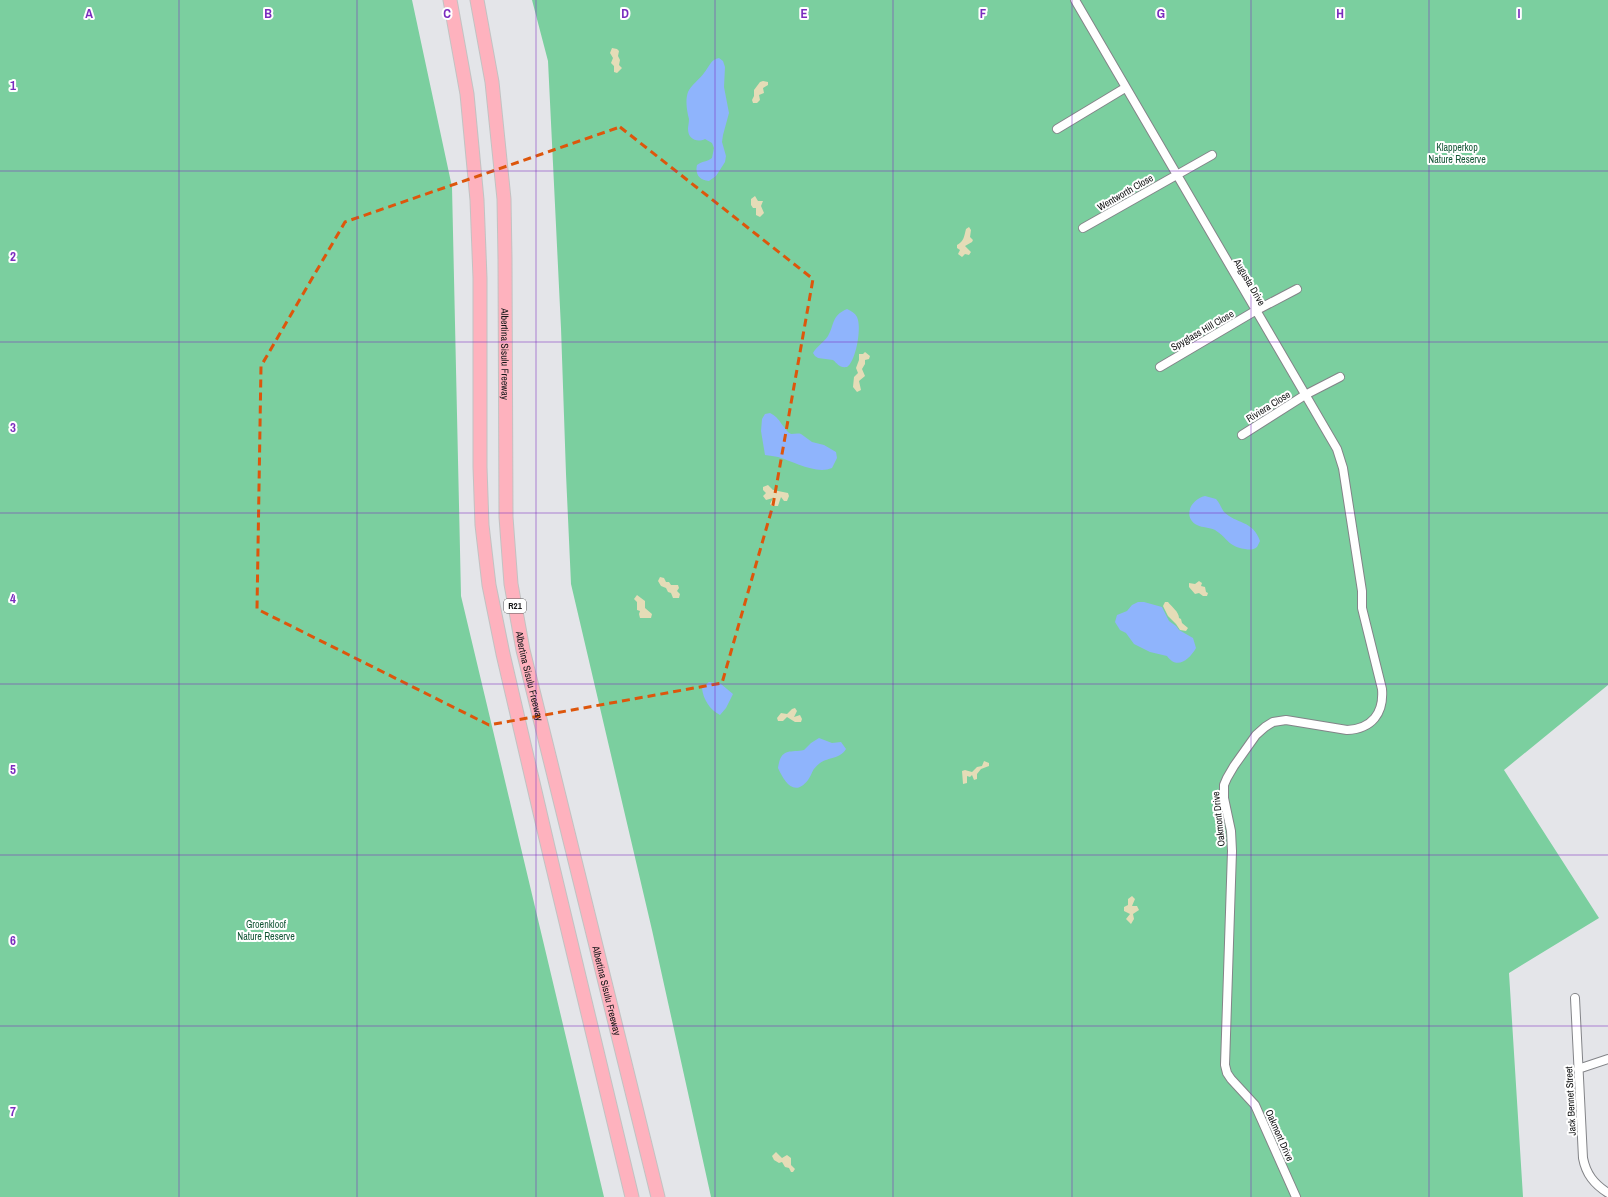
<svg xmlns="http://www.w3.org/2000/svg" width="1608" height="1197" viewBox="0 0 1608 1197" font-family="'Archivo Narrow',sans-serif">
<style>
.green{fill:#7bcf9f}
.sand{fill:#e5dcb7}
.water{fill:#8fb4fc}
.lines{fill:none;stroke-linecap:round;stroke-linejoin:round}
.minor-casing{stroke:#838488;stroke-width:10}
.trunk-casing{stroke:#c2c2c2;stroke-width:15}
.minor{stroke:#fff;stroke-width:8}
.trunk{stroke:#feb2be;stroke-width:13}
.marked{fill:none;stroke:#dd560c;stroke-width:3;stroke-dasharray:8 5;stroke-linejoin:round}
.grid{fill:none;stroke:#7b2cbf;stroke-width:1;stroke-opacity:0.55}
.labels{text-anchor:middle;stroke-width:4;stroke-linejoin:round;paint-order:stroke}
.shield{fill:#fff;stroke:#5a5b5c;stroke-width:1}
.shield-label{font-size:9px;font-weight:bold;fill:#141516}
.park-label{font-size:10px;fill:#165838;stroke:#fff}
.street-label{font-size:10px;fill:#141516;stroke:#fff}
.grid-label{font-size:13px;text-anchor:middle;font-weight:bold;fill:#7b2cbf;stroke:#fff;stroke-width:4;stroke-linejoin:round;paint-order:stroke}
</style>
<rect width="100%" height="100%" fill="#e4e5e9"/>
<path class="green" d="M 0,0 L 412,0 L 452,187 L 461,596 L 604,1197 L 0,1197 Z
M 532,0 L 1608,0 L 1608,685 L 1504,770 L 1599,918 L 1509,973 L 1523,1197 L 711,1197 L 652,930 L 571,584 L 566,474 L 561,328 L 548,61 Z"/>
<path class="sand" d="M 612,48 L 617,49 L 619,51 L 618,56 L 620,60 L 619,65 L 622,68 L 617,73 L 614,72 L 614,66 L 611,63 L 613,58 L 610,53 Z
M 763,81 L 768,82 L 768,85 L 763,88 L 764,93 L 759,95 L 760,100 L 757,103 L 753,103 L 752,100 L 754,96 L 754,90 L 760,82 Z
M 755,196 L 758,201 L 763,201 L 761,206 L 764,213 L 760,217 L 756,215 L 756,208 L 753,208 L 751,205 L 751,199 Z
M 969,227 L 971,230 L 970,237 L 973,240 L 972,242 L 965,246 L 971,252 L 969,255 L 965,254 L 962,257 L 958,254 L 960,250 L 957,248 L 957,245 C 964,241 964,237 966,229 Z
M 865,352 L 870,356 L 869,359 L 865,360 L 865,364 L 862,369 L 865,376 L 859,381 L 861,390 L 857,392 L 853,387 L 854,377 L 858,373 L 856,368 L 859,360 L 859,354 L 863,354 Z
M 768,485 L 773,490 L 788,493 L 789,496 L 787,501 L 784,501 L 781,497 L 778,506 L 772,506 L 770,504 L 773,498 L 766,500 L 763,496 L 766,493 L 763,490 L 763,487 Z
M 660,577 L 664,578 L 666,582 L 669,582 L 671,585 L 678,585 L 679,588 L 677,591 L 680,594 L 679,598 L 673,598 L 671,593 L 668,592 L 666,588 L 661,586 L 658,581 Z
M 1199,581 L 1202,583 L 1201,586 L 1205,587 L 1206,592 L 1208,593 L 1207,596 L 1203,596 L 1199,593 L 1195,594 L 1189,587 L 1189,583 L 1195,584 Z
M 637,595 L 645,601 L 645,608 L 652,614 L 651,618 L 640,618 L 639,614 L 640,611 L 637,610 L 637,602 L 634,599 Z
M 1165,602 L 1168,602 C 1172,607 1179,612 1179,618 L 1181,619 L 1182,623 L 1188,628 L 1186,631 L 1180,630 L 1176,624 L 1168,616 L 1163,606 Z
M 795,708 L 797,711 L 794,717 L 800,715 L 802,719 L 801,722 L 795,722 L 787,717 L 783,721 L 778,721 L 777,718 L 781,713 L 787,714 L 792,709 Z
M 984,761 L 989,763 L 989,766 L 981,769 L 977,774 L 977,779 L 974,780 L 972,775 L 970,777 L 967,776 L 967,783 L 963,784 L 962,771 L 965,770 L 972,772 L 977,767 L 982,766 Z
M 1132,896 L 1135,899 L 1132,906 L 1137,906 L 1139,910 L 1133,914 L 1134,919 L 1131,924 L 1126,919 L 1130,914 L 1124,911 L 1124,907 L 1128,905 L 1128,899 Z
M 776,1152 L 782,1158 L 787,1155 L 791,1158 L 791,1165 L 795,1169 L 793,1172 L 791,1172 L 789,1168 L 785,1167 L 782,1162 L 779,1163 L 774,1160 L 772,1156 Z"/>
<path class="water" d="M 719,58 L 723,61 L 725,67 L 724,87 L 729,113 L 723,135 L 722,142 L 726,156 L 725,162 L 716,176 L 709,181 C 699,180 695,174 697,165 C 702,161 707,162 712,158 L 714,148 L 712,143 L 705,139 C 697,143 688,139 688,129 C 688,126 689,123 689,119 C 687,111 685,101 688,92 C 691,85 700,79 704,73 C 709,67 711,59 719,58 Z
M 847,309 C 851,311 855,313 857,317 C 862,327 856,361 847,367 C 839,368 838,364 833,360 L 818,358 L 815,356 L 813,353 C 817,346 824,342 828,336 C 835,324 831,316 847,309 Z
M 770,413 C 780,417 784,431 791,434 C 794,434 798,433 801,434 L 812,442 L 824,445 L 836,452 L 837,458 L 832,468 C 816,475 793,461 778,457 C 774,456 770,456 765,455 L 761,431 L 762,419 L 765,414 Z
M 1205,496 L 1216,499 C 1220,503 1221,508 1224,512 C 1236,524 1253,520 1260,541 L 1257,547 C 1253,550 1250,550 1245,549 C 1227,546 1229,539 1215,530 C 1209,527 1203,528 1197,525 C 1182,517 1191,499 1205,496 Z
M 1138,602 L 1144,602 L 1162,607 L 1169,621 L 1176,626 L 1179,630 L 1193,638 L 1196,648 C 1189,660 1177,670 1167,656 L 1150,652 L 1134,644 L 1126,633 L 1120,630 L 1115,622 L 1117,615 L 1127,611 L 1132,605 Z
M 709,682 L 721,684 L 733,694 L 726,708 L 720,715 C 710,710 703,699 702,688 Z
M 819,738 L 832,743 L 841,742 L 846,749 C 840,759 829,757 820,763 C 811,770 813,773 808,780 C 794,798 784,781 778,768 C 781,747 790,753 804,750 L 811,743 Z"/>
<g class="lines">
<g class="minor-casing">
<path id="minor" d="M 1075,0 L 1337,449 L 1343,468 L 1362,591 L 1362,608 L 1382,689 C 1384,713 1372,729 1347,730 L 1286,720 L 1273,722 L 1265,727 L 1256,735 L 1234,766 L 1227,778 L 1224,785 L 1224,798 L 1231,831 L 1232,851 L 1225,1065 L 1227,1073 L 1231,1079 L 1255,1105 L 1296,1197
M 1057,129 L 1125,88
M 1083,228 L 1212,155
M 1160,367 L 1255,311 L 1297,289
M 1242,435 L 1305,395 L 1340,377
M 1575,998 L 1583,1158 C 1586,1174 1594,1184 1608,1193
M 1578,1069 L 1608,1059"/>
</g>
<g class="trunk-casing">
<g id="trunk">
<path d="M 450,0 L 467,94 L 477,200 L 480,278 L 480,467 L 482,525 L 489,585 L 503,654 L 548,847 L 632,1197"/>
<path id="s1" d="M 477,0 L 492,82 L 504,199 L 505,259 L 506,517 L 511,584 L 523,650 L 658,1197"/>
</g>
</g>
<use href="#minor" class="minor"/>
<use href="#trunk" class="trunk"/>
</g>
<path class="marked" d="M 620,127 L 813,279 L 773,505 L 722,683 L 489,725 L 257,609 L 261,366 L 345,222 Z"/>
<path class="grid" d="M 179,0 L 179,1197M 357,0 L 357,1197M 536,0 L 536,1197M 715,0 L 715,1197M 893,0 L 893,1197M 1072,0 L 1072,1197M 1251,0 L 1251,1197M 1429,0 L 1429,1197M 0,171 L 1608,171M 0,342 L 1608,342M 0,513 L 1608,513M 0,684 L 1608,684M 0,855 L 1608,855M 0,1026 L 1608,1026"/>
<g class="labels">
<rect class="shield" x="504" y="599" width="22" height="14" rx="3"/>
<g class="shield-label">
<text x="515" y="609">R21</text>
</g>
<g class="park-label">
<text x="1457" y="151">Klapperkop<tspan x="1457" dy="12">Nature Reserve</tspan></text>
<text x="266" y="928">Groenkloof<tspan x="266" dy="12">Nature Reserve</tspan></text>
</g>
<g class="street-label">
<text transform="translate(1125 192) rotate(-30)" y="4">Wentworth Close</text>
<text transform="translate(1250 282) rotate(60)" y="4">Augusta Drive</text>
<text transform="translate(1202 330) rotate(-30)" y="4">Spyglass Hill Close</text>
<text dy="4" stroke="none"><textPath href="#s1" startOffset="356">Albertina Sisulu Freeway</textPath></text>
<text transform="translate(1268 406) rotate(-32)" y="4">Riviera Close</text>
<text dy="4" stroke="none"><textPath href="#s1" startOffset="680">Albertina Sisulu Freeway</textPath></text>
<text transform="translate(1218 819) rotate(-96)" y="4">Oakmont Drive</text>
<text dy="4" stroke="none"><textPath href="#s1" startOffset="1004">Albertina Sisulu Freeway</textPath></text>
<text transform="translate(1570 1101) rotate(-93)" y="4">Jack Bennet Street</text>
<text transform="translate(1280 1135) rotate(66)" y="4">Oakmont Drive</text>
</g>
</g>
<g class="grid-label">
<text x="89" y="18">A</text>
<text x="268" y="18">B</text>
<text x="447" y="18">C</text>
<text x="625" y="18">D</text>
<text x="804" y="18">E</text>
<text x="983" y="18">F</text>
<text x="1161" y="18">G</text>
<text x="1340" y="18">H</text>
<text x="1519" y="18">I</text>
<text x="13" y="90">1</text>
<text x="13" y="261">2</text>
<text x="13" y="432">3</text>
<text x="13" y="603">4</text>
<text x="13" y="774">5</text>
<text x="13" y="945">6</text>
<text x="13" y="1116">7</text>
</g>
</svg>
